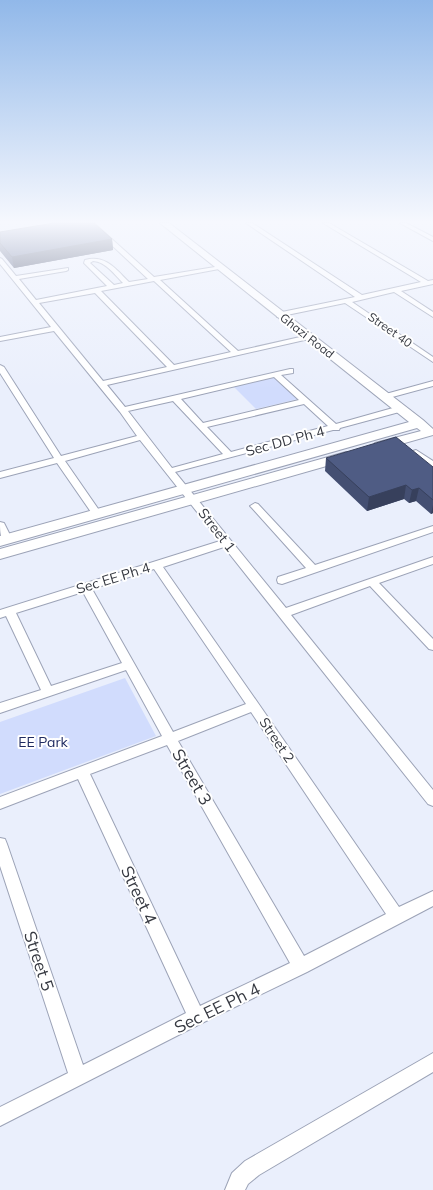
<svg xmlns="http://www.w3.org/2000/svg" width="433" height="1190" viewBox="0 0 433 1190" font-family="Mulish,sans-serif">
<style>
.green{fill:#d1dcfd}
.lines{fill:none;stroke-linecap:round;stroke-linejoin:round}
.street-casing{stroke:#9ca3b7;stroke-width:2}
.secondary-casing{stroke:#9ca3b7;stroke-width:2}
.street{fill:#fff;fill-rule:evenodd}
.secondary{fill:#fff;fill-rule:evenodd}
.wall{fill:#444f72}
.shaded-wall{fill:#37405c}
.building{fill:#4f5c84;stroke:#37405c}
.labels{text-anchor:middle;stroke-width:4;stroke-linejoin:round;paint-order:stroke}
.far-street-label{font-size:12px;fill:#353840;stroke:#fff}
.street-label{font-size:14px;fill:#353840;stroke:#fff}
.park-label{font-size:14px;fill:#1f2b61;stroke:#fff}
.near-street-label{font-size:17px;fill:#353840;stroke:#fff}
</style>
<rect width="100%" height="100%" fill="#eaeffc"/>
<path class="green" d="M 275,377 L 298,399 L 256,409 L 234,387 Z
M 125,678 L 156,736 L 0,794 L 0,722 Z"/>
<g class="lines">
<g class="street-casing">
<path id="street" d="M 88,223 L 94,223 L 154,277 L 221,266 L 221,268 L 219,269 L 160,280 L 238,351 L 309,335 L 313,337 L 309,339 L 107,385 L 125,407 L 290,369 L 293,369 L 293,373 L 281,375 L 336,424 L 400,406 L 404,409 L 403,411 L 340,428 L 339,430 L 333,430 L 175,472 L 286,608 L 433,557 L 433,564 L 379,583 L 433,639 L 433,650 L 429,649 L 370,586 L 291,615 L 433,790 L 433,806 L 428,804 L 224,547 L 163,567 L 258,703 L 399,907 L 433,891 L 433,906 L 307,972 L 202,1023 L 0,1126 L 0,1107 L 68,1073 L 0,866 L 0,838 L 5,839 L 7,844 L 83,1065 L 186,1013 L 78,779 L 0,809 L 0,797 L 162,736 L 126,670 L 0,713 L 0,703 L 41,690 L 6,616 L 0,618 L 0,610 L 220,541 L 140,440 L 65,461 L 101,513 L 99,515 L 93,515 L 57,463 L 0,478 L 0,472 L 54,458 L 0,373 L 0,365 L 4,367 L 61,456 L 137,436 L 120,412 L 54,331 L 0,341 L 0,337 L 51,327 L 0,264 L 0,258 L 2,259 L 16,276 L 68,268 L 68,270 L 66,271 L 19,279 L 36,300 L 107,286 L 84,263 L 85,260 C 105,254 116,269 129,282 L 148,279 ZM 93,261 C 106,262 114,274 123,283 L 114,285 L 90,263 ZM 154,281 L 231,352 L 174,365 L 101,291 ZM 95,293 L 167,367 L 103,381 L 39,303 ZM 274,377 L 299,400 L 203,423 L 181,399 ZM 173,401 L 223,454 L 172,468 L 128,411 ZM 304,404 L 328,426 L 231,452 L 207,427 ZM 154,569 L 246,704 L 173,732 L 92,589 ZM 83,592 L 122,663 L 51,686 L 16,613 ZM 251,712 L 386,914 L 304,956 L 178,741 ZM 167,745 L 290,963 L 200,1006 L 90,774 Z
M 246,223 L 252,223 L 362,295 L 421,282 L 323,223 L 329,223 L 428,281 L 433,280 L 433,284 L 401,291 L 433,312 L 433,317 L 394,292 L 352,302 L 433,357 L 433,362 L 345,303 L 277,317 L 277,313 L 355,297 Z
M 400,223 L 406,223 L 433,237 L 433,241 Z
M 433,381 L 433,386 L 385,399 L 381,397 L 382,395 Z
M 416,450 L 433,461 L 433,468 L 413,455 L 411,453 L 413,451 Z
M 255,503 L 258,504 L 315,565 L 433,526 L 433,532 L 282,584 L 278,583 L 277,580 L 278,577 L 306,568 L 252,508 L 250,506 Z
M 0,522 L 4,523 L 12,539 L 11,541 L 3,541 C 0,535 0,529 0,522 Z
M 433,1053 L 433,1072 L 259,1175 L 248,1184 L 245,1190 L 225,1190 L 232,1173 L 245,1161 Z"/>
</g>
<g class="secondary-casing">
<path id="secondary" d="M 160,223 L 169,223 L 423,420 L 433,429 L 433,435 L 380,450 L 375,449 L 374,446 L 375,443 L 421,431 L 417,428 L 0,546 L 0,536 L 409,422 Z
M 346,452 L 351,453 L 353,456 L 351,459 L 0,559 L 0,549 Z"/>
</g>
<use href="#street" class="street"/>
<use href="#secondary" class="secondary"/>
</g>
<path class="wall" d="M 0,232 L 112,239 L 113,250 L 14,268 L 0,251 Z
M 326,458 L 433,467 L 433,513 L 431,514 L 416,501 L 409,503 L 404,499 L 367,511 L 325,471 Z"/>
<path class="shaded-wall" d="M 112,239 L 113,250 L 14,268 L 12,257 Z
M 406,485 L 404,499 L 367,511 L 369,497 Z
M 419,488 L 416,501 L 409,503 L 412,490 Z
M 433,505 L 433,513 L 431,514 Z"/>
<path class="building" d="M 54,223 L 94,223 L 112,239 L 12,257 L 0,243 L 0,232 Z
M 396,437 L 433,467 L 433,500 L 419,488 L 412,490 L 406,485 L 369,497 L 326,458 Z"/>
<linearGradient id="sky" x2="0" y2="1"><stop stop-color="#91b8e9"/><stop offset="0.57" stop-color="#f6f8fe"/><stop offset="1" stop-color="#f6f8fe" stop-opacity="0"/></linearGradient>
<rect width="433" height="389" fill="url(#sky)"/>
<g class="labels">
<g class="far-street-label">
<text transform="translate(390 330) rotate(35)" y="4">Street 40</text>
<text transform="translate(307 336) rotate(38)" y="4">Ghazi Road</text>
</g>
<g class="street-label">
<text transform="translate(285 441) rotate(-15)" y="5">Sec DD Ph 4</text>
<text transform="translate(217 530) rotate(52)" y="5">Street 1</text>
<text transform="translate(113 578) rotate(-17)" y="5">Sec EE Ph 4</text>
<text transform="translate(277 740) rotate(56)" y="5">Street 2</text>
</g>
<g class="park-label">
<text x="43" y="747">EE Park</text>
</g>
<g class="near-street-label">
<text transform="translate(192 777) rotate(60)" y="6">Street 3</text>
<text transform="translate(139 895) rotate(65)" y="6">Street 4</text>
<text transform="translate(39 961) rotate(72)" y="6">Street 5</text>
<text transform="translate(217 1008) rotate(-26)" y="6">Sec EE Ph 4</text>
</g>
</g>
</svg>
